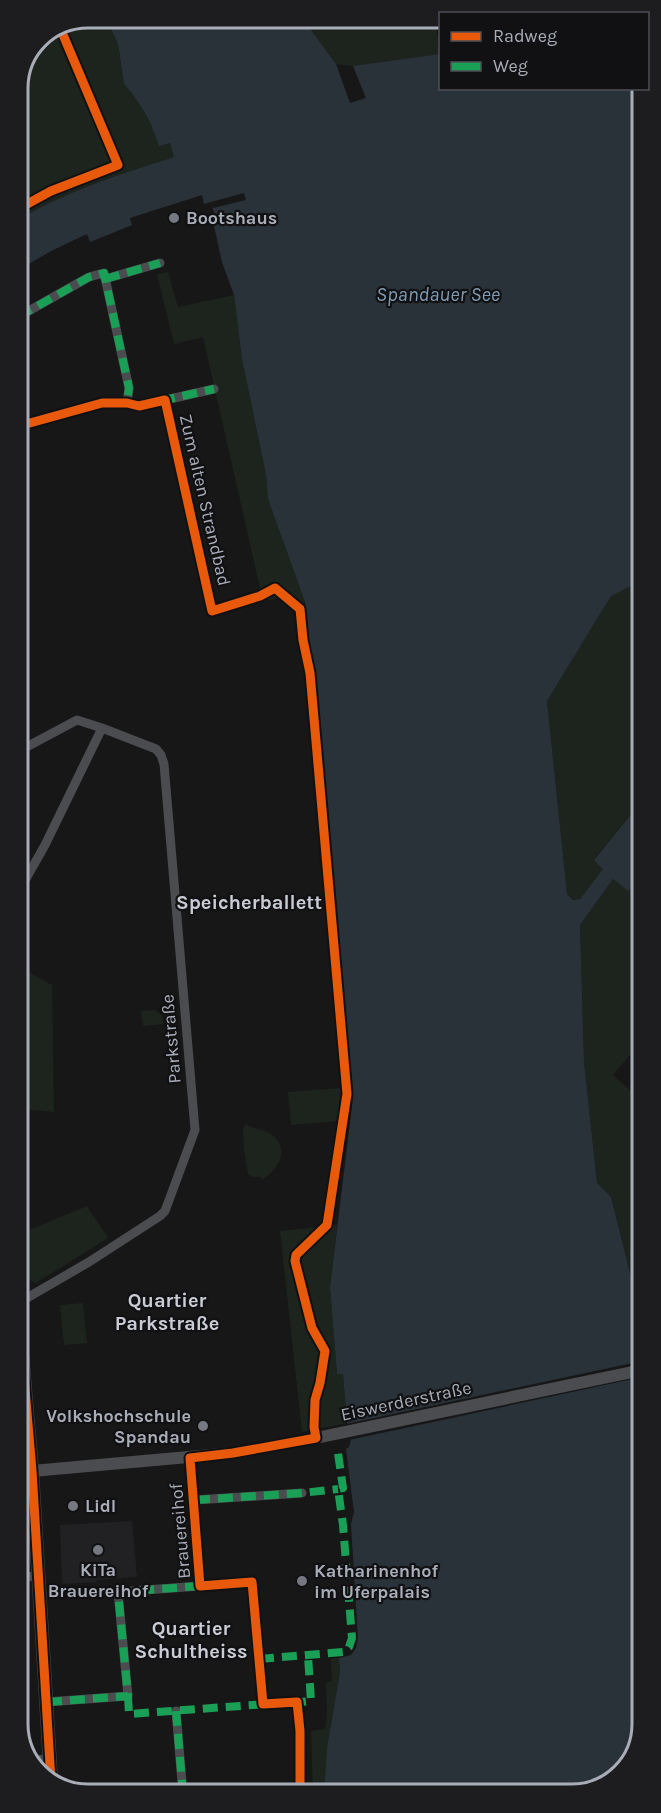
<svg xmlns="http://www.w3.org/2000/svg" width="661" height="1813" viewBox="0 0 661 1813" font-family="Karla,sans-serif">
<style>
.built{fill:#212123}
.green{fill:#1d241e}
.water{fill:#2a3239}
.pier{fill:#171717}
.lines{fill:none;stroke-linecap:round;stroke-linejoin:round}
.minor{stroke:#4b4c50;stroke-width:9}
.tertiary{stroke:#4b4c50;stroke-width:12}
.secondary{stroke:#4a4a4e;stroke-width:14}
.quiet{stroke:#1a9f57;stroke-width:8;stroke-dasharray:15 8;stroke-linecap:butt}
.cycleway-casing{stroke:#111113;stroke-width:13}
.cycleway{stroke:#e8590c;stroke-width:9}
.poi-dot{fill:#757880;stroke:#111113;stroke-width:2}
.labels{text-anchor:middle;stroke-width:4.5;stroke-linejoin:round;paint-order:stroke}
.poi-label{font-size:18px;font-weight:bold;fill:#a8adb8;stroke:#111113;text-anchor:start}
.street-label{font-size:18px;fill:#a8adb8;stroke:#111113}
.water-label{font-size:20px;font-style:italic;fill:#7f9bb3;stroke:#111113}
.neighbourhood-label{font-size:20px;font-weight:bold;fill:#c9ccd4;stroke:#111113}
.rim{fill:none;stroke:#a8adb8;stroke-width:3}
</style>
<rect width="100%" height="100%" fill="#171717"/>
<path class="built" d="M 132,1521 L 137,1577 L 97,1580 L 97,1582 L 62,1584 L 60,1525 Z"/>
<path class="green" d="M 89,18 L 106,18 L 118,44 L 122,73 L 125,85 L 132,92 L 150,122 L 159,146 L 170,143 L 174,157 C 120,174 67,191 18,220 L 18,105 L 28,102 L 23,74 L 39,39 Z
M 302,18 L 435,18 L 440,54 L 352,66 L 336,64 Z
M 168,272 L 178,307 L 234,295 L 242,359 L 266,476 L 268,499 L 305,602 L 296,612 L 280,598 L 263,601 L 203,337 L 174,344 L 157,274 Z
M 641,581 L 642,820 L 632,813 L 594,859 L 603,869 L 580,899 L 573,900 L 567,894 L 547,701 L 611,596 Z
M 642,874 L 642,1041 L 613,1075 L 642,1101 L 642,1321 L 611,1197 L 597,1183 L 584,1062 L 580,925 L 613,879 L 628,890 Z
M 19,967 L 52,985 L 54,1112 L 20,1109 Z
M 154,1010 L 162,1015 L 163,1024 L 143,1026 L 141,1011 Z
M 341,1088 L 342,1099 L 339,1121 L 291,1125 L 288,1092 Z
M 246,1124 C 253,1129 262,1129 269,1133 C 292,1146 279,1169 262,1180 L 261,1177 L 253,1177 L 248,1174 L 244,1149 L 243,1129 Z
M 87,1206 L 108,1238 L 36,1283 L 20,1276 L 20,1234 Z
M 337,1225 L 330,1287 L 337,1374 L 343,1374 L 347,1423 L 302,1432 L 280,1231 Z
M 83,1303 L 87,1343 L 64,1345 L 60,1305 Z
M 339,1658 L 340,1672 L 327,1748 L 324,1794 L 313,1794 L 311,1731 L 325,1729 L 327,1716 L 326,1683 L 332,1681 L 331,1659 Z"/>
<path class="water" d="M 106,18 L 302,18 L 336,64 L 352,66 L 440,54 L 440,88 L 641,89 L 641,581 L 611,596 L 547,701 L 567,894 L 573,900 L 580,899 L 603,869 L 594,860 L 633,812 L 642,820 L 642,874 L 628,891 L 613,879 L 580,925 L 584,1062 L 597,1183 L 611,1197 L 642,1321 L 643,1724 L 628,1768 L 591,1792 L 324,1794 L 327,1748 L 340,1672 L 339,1658 L 351,1655 L 356,1648 L 358,1638 L 351,1524 L 354,1512 L 346,1449 L 349,1447 L 351,1440 L 347,1423 L 343,1374 L 337,1374 L 330,1287 L 353,1098 L 326,806 L 305,602 L 268,499 L 266,475 L 242,359 L 234,295 L 222,262 L 212,217 L 215,216 L 211,202 L 204,204 L 202,195 L 130,218 L 132,225 L 90,242 L 87,234 L 53,250 L 18,270 L 18,220 C 67,191 120,174 174,157 L 170,143 L 159,146 L 150,122 L 143,110 L 132,93 L 124,84 L 118,44 Z"/>
<path class="pier" d="M 336,64 L 353,66 L 366,98 L 350,103 Z
M 244,193 L 246,200 L 213,208 L 211,202 Z
M 642,1361 L 642,1377 L 349,1440 L 346,1424 Z"/>
<g class="lines">
<path class="minor" d="M 105,279 L 160,263
M 18,317 L 89,277 L 104,273 L 129,388 L 127,403
M 165,400 L 212,611
M 19,426 C 57,415 99,397 139,406 L 214,389
M 19,751 L 77,720 L 102,728 L 156,749 L 161,755 L 164,764 L 195,1130 L 165,1211 L 160,1216 L 89,1262 L 20,1302
M 19,891 L 45,845 L 102,728
M 190,1458 L 200,1586 L 252,1582
M 195,1500 L 302,1493
M 20,1577 L 39,1576
M 47,1702 L 128,1696 L 118,1592 L 200,1586
M 176,1711 L 183,1794
M 31,1760 L 50,1759"/>
<path class="tertiary" d="M 32,1471 L 233,1453 L 316,1438 L 642,1370"/>
<path class="secondary" d="M 20,1331 L 32,1471 L 51,1781"/>
<path class="quiet" d="M 105,279 L 160,263
M 18,317 L 89,277 L 104,273 L 129,388 L 127,403 L 131,404
M 160,401 L 214,389
M 195,1500 L 302,1493 L 338,1489
M 259,1659 L 343,1652 L 349,1647 L 352,1638 L 343,1525 L 338,1489 L 343,1488 L 338,1453
M 128,1696 L 129,1714 L 267,1704
M 47,1702 L 128,1696 L 118,1592 L 200,1586
M 291,1703 L 311,1701 L 308,1656
M 176,1711 L 183,1794"/>
<g class="cycleway-casing">
<path id="cycleway" d="M 18,209 L 51,191 L 118,165 L 61,30
M 19,426 L 102,403 L 127,403 L 139,406 L 165,400 L 212,611 L 260,596 L 275,588 L 300,609 L 303,640 L 310,673 L 347,1094 L 327,1225 L 296,1255 L 295,1261 L 312,1328 L 325,1351 L 320,1383 L 315,1400 L 314,1427 L 316,1438 L 233,1453 L 190,1458 L 200,1586 L 252,1582 L 263,1704 L 297,1702 L 300,1731 L 300,1794
M 20,1331 L 32,1471 L 51,1781"/>
</g>
<use href="#cycleway" class="cycleway"/>
</g>
<g class="poi-dot">
<circle cx="174" cy="218" r="6"/>
<circle cx="203" cy="1426" r="6"/>
<circle cx="73" cy="1506" r="6"/>
<circle cx="98" cy="1550" r="6"/>
<circle cx="302" cy="1581" r="6"/>
</g>
<g class="labels">
<g class="poi-label">
<text x="186" y="224">Bootshaus</text>
<text x="191" y="1422" text-anchor="end">Volkshochschule<tspan x="191" dy="21">Spandau</tspan></text>
<text x="85" y="1512">Lidl</text>
<text x="98" y="1576" text-anchor="middle">KiTa<tspan x="98" dy="21">Brauereihof</tspan></text>
<text x="314" y="1577">Katharinenhof<tspan x="314" dy="21">im Uferpalais</tspan></text>
</g>
<g class="street-label">
<text transform="translate(205 500) rotate(77)" y="6">Zum alten Strandbad</text>
<text transform="translate(171 1039) rotate(-95)" y="6">Parkstraße</text>
<text transform="translate(406 1401) rotate(-12)" y="6">Eiswerderstraße</text>
<text transform="translate(180 1531) rotate(-95)" y="6">Brauereihof</text>
</g>
<g class="water-label">
<text x="438" y="301">Spandauer See</text>
</g>
<g class="neighbourhood-label">
<text x="249" y="909">Speicherballett</text>
<text x="167" y="1307">Quartier<tspan x="167" dy="23">Parkstraße</tspan></text>
<text x="191" y="1635">Quartier<tspan x="191" dy="23">Schultheiss</tspan></text>
</g>
</g>
<path d="M0 0H661V1813H0ZM88 28H572A60 60 0 0 1 632 88V1724A60 60 0 0 1 572 1784H88A60 60 0 0 1 28 1724V88A60 60 0 0 1 88 28Z" fill="#1d1d20" fill-rule="evenodd"/>
<path class="rim" d="M88 28H572A60 60 0 0 1 632 88V1724A60 60 0 0 1 572 1784H88A60 60 0 0 1 28 1724V88A60 60 0 0 1 88 28Z"/>
<rect x="439" y="12" width="210" height="78" fill="#111113" stroke="#4d4f55" stroke-width="1.5"/>
<rect x="451" y="32" width="30" height="9" fill="#e8590c" stroke="#4d4f55" stroke-width="1.5"/>
<text x="493" y="42" font-size="18" fill="#a8adb8">Radweg</text>
<rect x="451" y="62" width="30" height="9" fill="#1a9f57" stroke="#4d4f55" stroke-width="1.5"/>
<text x="493" y="72" font-size="18" fill="#a8adb8">Weg</text>
</svg>
